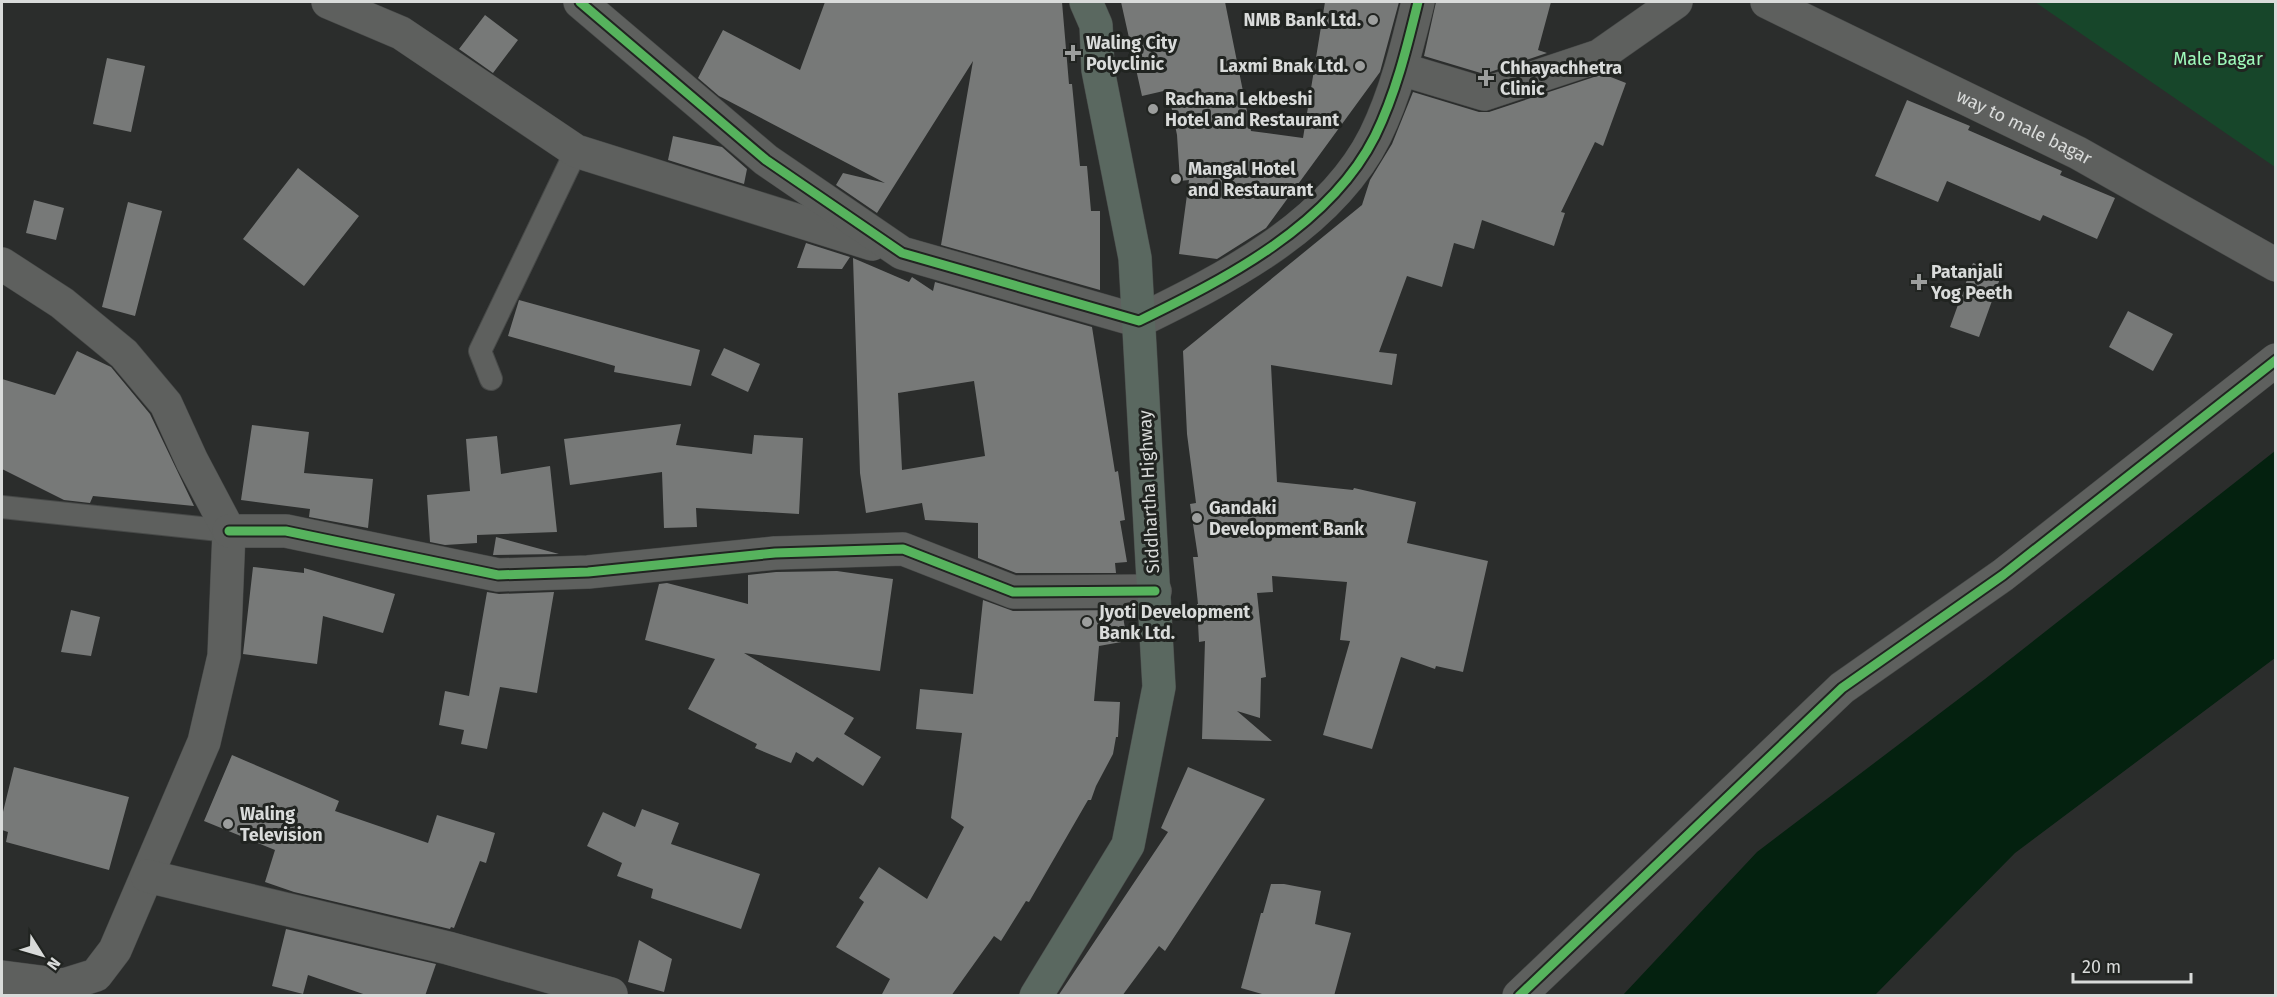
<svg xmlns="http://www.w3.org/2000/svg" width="2277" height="997" viewBox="0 0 2277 997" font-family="'Fira Sans',sans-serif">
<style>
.green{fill:#17462a}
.water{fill:#04210f}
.building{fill:#777978;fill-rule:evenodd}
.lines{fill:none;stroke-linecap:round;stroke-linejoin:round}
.service-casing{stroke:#474948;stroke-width:24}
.minor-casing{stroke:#474948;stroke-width:34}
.trunk-casing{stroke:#474948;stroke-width:34}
.service{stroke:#5e605e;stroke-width:22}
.minor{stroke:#5e605e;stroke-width:33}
.trunk{stroke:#5a6860;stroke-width:33}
.cycleway-casing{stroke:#212421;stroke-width:13}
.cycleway{stroke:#56b35d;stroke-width:9}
.poi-dot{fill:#9c9e9d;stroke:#212421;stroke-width:2}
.labels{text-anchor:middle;stroke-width:6;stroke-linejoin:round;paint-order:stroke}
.poi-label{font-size:18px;font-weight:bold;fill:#d9dbda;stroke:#212421;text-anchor:start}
.park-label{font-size:18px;fill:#9ef9ba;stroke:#212421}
.street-label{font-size:18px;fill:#d9dbda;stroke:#212421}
</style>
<rect width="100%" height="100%" fill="#2b2d2c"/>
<path class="green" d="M 2035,2 L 2275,2 L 2275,167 Z"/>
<path class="water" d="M 2275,451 L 2275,658 L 2015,853 L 1875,995 L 1623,995 L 1757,852 L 1985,679 Z"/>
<path class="building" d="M 825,2 L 1062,2 L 1069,84 L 1072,84 L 1080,166 L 1087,166 L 1091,211 L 1100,211 L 1100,290 L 941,245 L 973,61 L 877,213 L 836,185 L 843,173 L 885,183 L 719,96 L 698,78 L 723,30 L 800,70 Z
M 1121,2 L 1225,2 L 1251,131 L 1303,138 L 1325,2 L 1399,2 L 1380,72 L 1266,228 L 1217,259 L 1179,254 L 1189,180 L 1180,181 L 1177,135 L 1168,90 L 1142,96 Z
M 1436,2 L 1551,2 L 1538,50 L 1547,53 L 1484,74 L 1424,56 Z
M 485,15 L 518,40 L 493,73 L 459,49 Z
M 107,58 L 145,66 L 131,132 L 93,124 Z
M 1603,74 L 1626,83 L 1603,146 L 1595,142 L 1561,212 L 1565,213 L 1554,246 L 1482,220 L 1474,249 L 1454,243 L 1442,287 L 1407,276 L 1379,352 L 1397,354 L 1392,385 L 1271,365 L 1277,482 L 1353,490 L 1354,488 L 1416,502 L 1407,543 L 1488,561 L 1463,672 L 1436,666 L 1435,669 L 1401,657 L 1372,749 L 1323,735 L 1350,641 L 1340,640 L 1347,582 L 1272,576 L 1273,592 L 1257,593 L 1266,677 L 1261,678 L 1260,718 L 1237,711 L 1272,741 L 1202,739 L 1205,641 L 1199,642 L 1197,604 L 1198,604 L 1193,557 L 1198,557 L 1190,504 L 1196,503 L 1187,434 L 1183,351 L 1362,205 L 1370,180 L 1392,144 L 1413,92 L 1479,112 L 1489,112 Z
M 1907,100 L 1970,126 L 1968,130 L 2062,171 L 2060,175 L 2115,198 L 2097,239 L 2043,215 L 2040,221 L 1947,181 L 1938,202 L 1875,176 Z
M 673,136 L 722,147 L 747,169 L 744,184 L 668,160 Z
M 298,168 L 359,216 L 304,286 L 243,239 Z
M 34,200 L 64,208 L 56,240 L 26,233 Z
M 128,202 L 162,211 L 135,316 L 102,307 Z
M 806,243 L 850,257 L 842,269 L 797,268 Z
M 853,258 L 909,282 L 912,277 L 933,291 L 935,282 L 1092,327 L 1115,472 L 1118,471 L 1125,520 L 1120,521 L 1127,562 L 1115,563 L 1116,573 L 1016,573 L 978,558 L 978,523 L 925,520 L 922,503 L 866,513 L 860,473 ZM 974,381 L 985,456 L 902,470 L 898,393 Z
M 1973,263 L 2002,273 L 1979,337 L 1950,327 Z
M 519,300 L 700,350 L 691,386 L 614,372 L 615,366 L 508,336 Z
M 2128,311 L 2173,334 L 2153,371 L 2109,347 Z
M 724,348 L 760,364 L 748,392 L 711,375 Z
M 77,351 L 111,367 L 150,414 L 194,506 L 93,496 L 90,503 L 64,500 L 2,469 L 2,379 L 55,395 Z
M 681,424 L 676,445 L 752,454 L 754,435 L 803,438 L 799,514 L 696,508 L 697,527 L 664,528 L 662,472 L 570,485 L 564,439 Z
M 252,425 L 309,432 L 304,473 L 373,479 L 368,528 L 309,517 L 310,509 L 241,500 Z
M 497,436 L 501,474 L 550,466 L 557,532 L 477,535 L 477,543 L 445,545 L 430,542 L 427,495 L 470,491 L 466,439 Z
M 496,537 L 559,554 L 493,555 Z
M 253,567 L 304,573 L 304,568 L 395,594 L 383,633 L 323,616 L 317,664 L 243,654 Z
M 837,571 L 893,579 L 880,671 L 744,653 L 854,718 L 844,734 L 881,757 L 863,786 L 817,757 L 813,762 L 796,752 L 791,763 L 755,748 L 757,744 L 688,709 L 715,659 L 645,640 L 659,584 L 667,583 L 748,604 L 748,575 L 776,572 Z
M 487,592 L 499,594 L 554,592 L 537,693 L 500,687 L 487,749 L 461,744 L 464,730 L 439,725 L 445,691 L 469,696 Z
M 983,600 L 1013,611 L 1122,610 L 1127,641 L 1099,646 L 1094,701 L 1120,702 L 1118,737 L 1116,737 L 1113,754 L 1096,786 L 1091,800 L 1088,800 L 1029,902 L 1026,901 L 1001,941 L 994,936 L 951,996 L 881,996 L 890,979 L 836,947 L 864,902 L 859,898 L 879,867 L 927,899 L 964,827 L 951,818 L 962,733 L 916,729 L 920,689 L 973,694 Z
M 71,610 L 100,617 L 91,656 L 61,652 Z
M 232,755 L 339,801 L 335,811 L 428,843 L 437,815 L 495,833 L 486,863 L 480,861 L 454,928 L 451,927 L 450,929 L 294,892 L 265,882 L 275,850 L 204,821 Z
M 14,767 L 129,797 L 109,870 L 6,842 L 8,832 L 2,830 L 2,816 Z
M 1188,767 L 1265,799 L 1165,951 L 1159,946 L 1122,996 L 1058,996 L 1168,832 L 1161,828 Z
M 642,809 L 679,823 L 671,844 L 760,874 L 741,929 L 651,898 L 653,889 L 617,876 L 622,863 L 587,846 L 603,812 L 635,827 Z
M 1271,884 L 1284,884 L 1321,891 L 1315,924 L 1351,933 L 1334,996 L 1269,996 L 1241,988 L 1261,913 L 1263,913 Z
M 286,929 L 436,964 L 425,996 L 369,996 L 308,975 L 303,994 L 272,986 Z
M 639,940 L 672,959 L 664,992 L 628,982 Z"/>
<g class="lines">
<g class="service-casing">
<path id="service" d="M 491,379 L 480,351 L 576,151
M 2,507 L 229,531"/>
</g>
<g class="minor-casing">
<g id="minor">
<path d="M 328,2 L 401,33 L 576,151 L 872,244"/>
<path d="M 580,2 L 766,160 L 902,253 L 1139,321 C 1225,279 1330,226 1375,136 C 1396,93 1407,47 1418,2"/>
<path id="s1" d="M 1767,2 L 2078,153 L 2276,265"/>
<path d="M 1401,69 L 1484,94 L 1599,56 L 1676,2"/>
<path d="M 2,264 L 62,303 L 124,354 L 166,404 L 192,461 L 229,531 L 224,656 L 204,742 L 115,950 L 96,975 L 64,985 L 2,977"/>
<path d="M 229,531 L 286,531 L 498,575 L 588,572 L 775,553 L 903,549 L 1013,592 L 1155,591"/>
<path d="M 147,876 L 448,948 L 611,994"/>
<path d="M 1519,996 L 1842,688 L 2003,575 L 2276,360"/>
</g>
</g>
<g class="trunk-casing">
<path id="trunk" d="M 1036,996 L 1128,845 L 1159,687 L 1135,258 L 1098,70 L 1096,25 L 1086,2"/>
</g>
<use href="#service" class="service"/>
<use href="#minor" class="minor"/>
<use href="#trunk" class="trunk"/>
<g class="cycleway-casing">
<path id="cycleway" d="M 580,2 L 766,160 L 902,253 L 1139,321 C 1225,279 1330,226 1375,136 C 1396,93 1407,47 1418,2
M 229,531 L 286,531 L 498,575 L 588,572 L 775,553 L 903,549 L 1013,592 L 1155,591
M 1519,996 L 1842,688 L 2003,575 L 2276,360"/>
</g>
<use href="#cycleway" class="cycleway"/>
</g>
<g class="poi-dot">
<circle cx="1373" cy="20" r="6"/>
<path d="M1070 44h6v6h6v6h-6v6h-6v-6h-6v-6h6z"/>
<circle cx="1360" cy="66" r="6"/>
<path d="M1483 69h6v6h6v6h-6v6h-6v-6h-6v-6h6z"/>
<circle cx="1153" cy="109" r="6"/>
<circle cx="1176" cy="179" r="6"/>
<path d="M1916 273h6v6h6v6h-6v6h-6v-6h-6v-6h6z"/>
<circle cx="1197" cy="518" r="6"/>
<circle cx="1087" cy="622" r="6"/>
<circle cx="228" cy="824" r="6"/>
</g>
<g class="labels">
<g class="poi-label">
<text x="1361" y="26" text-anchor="end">NMB Bank Ltd.</text>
<text x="1086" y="49">Waling City<tspan x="1086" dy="21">Polyclinic</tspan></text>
<text x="1348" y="72" text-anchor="end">Laxmi Bnak Ltd.</text>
<text x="1500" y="74">Chhayachhetra<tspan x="1500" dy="21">Clinic</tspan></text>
<text x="1165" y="105">Rachana Lekbeshi<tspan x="1165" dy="21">Hotel and Restaurant</tspan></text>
<text x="1188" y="175">Mangal Hotel<tspan x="1188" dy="21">and Restaurant</tspan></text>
<text x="1931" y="278">Patanjali<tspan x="1931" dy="21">Yog Peeth</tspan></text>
<text x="1209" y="514">Gandaki<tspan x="1209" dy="21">Development Bank</tspan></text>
<text x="1099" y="618">Jyoti Development<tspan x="1099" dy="21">Bank Ltd.</tspan></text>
<text x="240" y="820">Waling<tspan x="240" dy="21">Television</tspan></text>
</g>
<g class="park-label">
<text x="2218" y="65">Male Bagar</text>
</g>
<g class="street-label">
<text dy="6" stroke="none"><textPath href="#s1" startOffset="286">way to male bagar</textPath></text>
<text transform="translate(1149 492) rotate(-93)" y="6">Siddhartha Highway</text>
</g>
</g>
<rect width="2277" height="997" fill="none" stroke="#d9dbda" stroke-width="6"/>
<g transform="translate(42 955) rotate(127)" stroke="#212421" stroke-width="4.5" paint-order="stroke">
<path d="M0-4.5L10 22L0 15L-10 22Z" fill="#d9dbda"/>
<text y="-9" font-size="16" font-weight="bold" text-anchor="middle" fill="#d9dbda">N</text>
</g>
<path d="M2073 973v9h118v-9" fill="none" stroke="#d9dbda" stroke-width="3"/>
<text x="2082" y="973" font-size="18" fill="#d9dbda" stroke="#212421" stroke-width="4.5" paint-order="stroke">20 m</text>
</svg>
